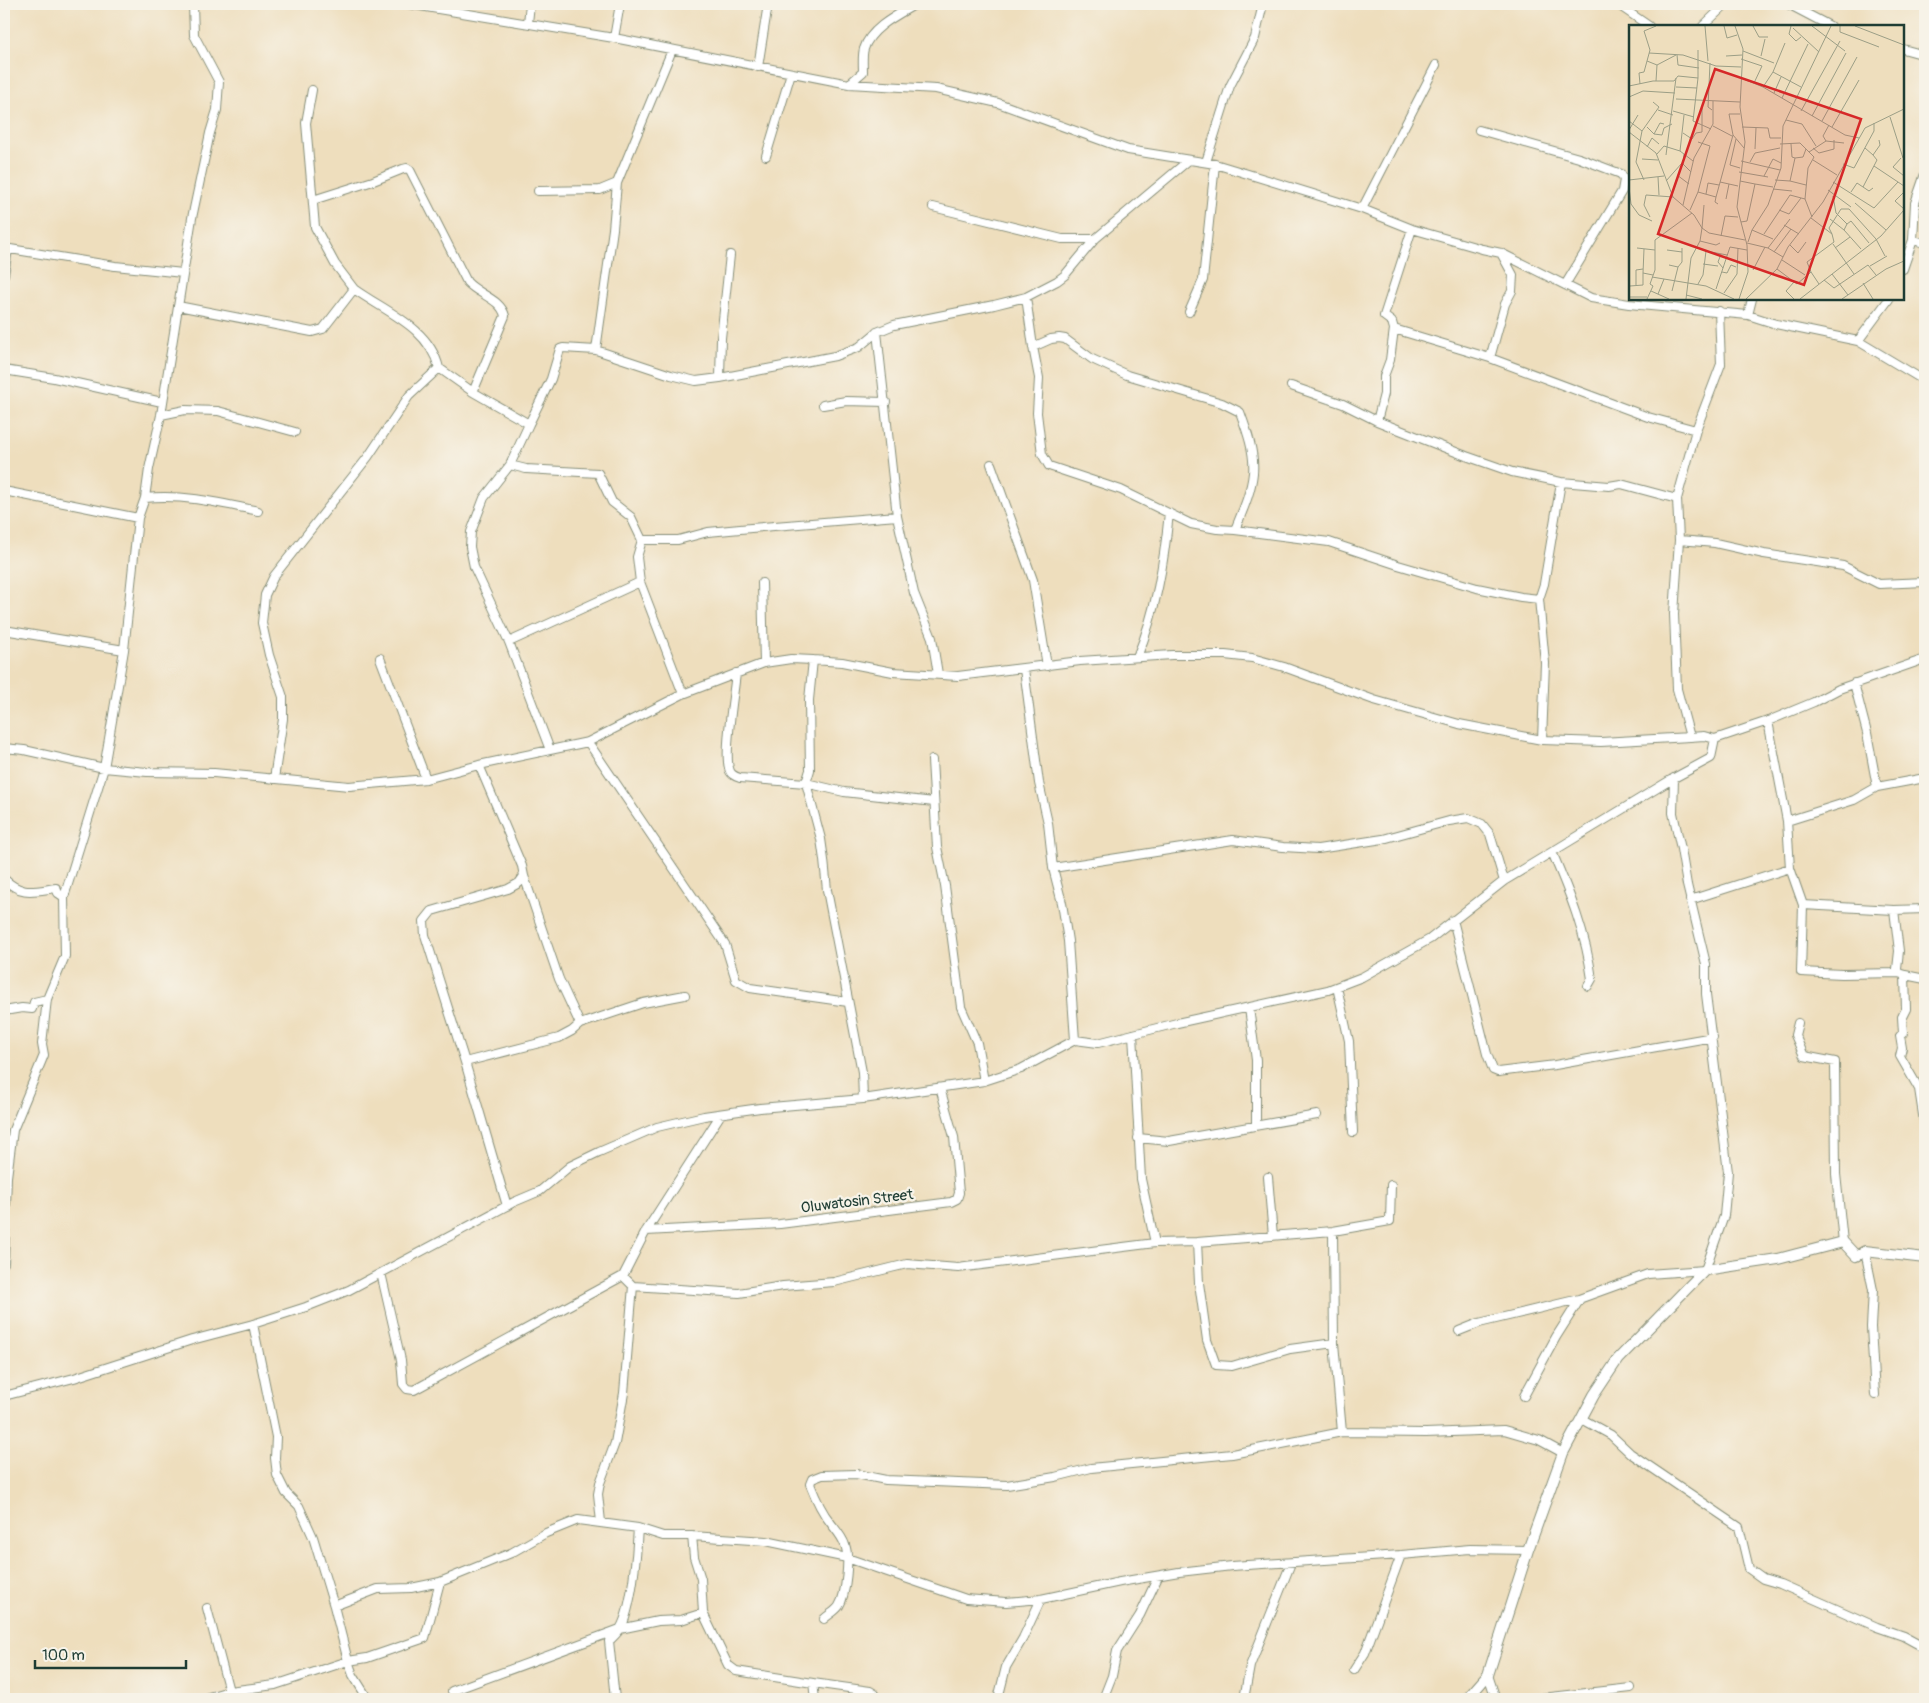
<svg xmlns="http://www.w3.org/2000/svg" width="1929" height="1703" viewBox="0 0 1929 1703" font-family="Pangolin,sans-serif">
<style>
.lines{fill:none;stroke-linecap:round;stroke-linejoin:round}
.minor-casing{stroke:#868e78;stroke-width:10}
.tertiary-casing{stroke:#868e78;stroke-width:12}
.minor{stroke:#fff;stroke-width:8}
.tertiary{stroke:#fff;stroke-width:10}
.labels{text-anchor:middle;stroke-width:4.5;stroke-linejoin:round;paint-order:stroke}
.street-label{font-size:15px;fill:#1f3d34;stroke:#f7f3e8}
.inset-road{fill:none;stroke:#9b9e86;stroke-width:1}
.view{fill:#d62828;fill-opacity:0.15;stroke:#d62828;stroke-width:2.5}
.inset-edge{fill:none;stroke:#1f3d34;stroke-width:2.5}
</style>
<rect width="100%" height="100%" fill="#f7f3e8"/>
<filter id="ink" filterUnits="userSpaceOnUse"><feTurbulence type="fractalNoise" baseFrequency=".02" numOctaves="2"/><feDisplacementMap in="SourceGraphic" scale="10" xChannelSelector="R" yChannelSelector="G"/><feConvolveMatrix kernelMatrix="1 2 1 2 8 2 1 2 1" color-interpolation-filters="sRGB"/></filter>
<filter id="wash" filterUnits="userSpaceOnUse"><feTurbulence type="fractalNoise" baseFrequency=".0096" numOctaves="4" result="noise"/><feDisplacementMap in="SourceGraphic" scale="20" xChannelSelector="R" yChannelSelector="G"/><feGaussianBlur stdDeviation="1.12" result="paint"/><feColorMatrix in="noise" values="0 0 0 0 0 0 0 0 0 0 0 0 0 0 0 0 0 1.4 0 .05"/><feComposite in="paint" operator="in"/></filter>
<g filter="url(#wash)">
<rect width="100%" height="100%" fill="#eedebd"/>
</g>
<g filter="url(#ink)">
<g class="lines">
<g class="minor-casing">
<path id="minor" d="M 408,4 L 614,38 L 849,84 L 936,89 L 998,103 L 1128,150 L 1215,164 L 1362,209 L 1412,229 L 1482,249 L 1501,253 L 1591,298 L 1629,304 L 1748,315 L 1776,324 L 1858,341 L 1925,381
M 1617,4 L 1649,26
M 1788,4 L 1830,26
M 528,23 L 530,4
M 1703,26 L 1726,4
M 614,38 L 620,4
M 1903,49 L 1925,55
M 758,67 L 768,4
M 849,84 L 863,72 C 863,65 862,55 864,49 C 870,28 899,14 916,4
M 1479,130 L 1579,158 L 1621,174 L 1624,180 L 1622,191 L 1565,285
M 766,156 L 791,73
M 1206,162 L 1230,86 L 1255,38 L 1263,4
M 538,191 L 600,190 L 617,183
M 313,200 L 373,181 L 403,169 L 407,168 L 410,170 L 467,282 C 479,295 501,299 505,316 L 473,392
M 933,207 L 1062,239 L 1095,239
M 1362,209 L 1436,65
M 1913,240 L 1925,243
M 4,248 L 115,266 L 183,273
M 1903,269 L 1913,240 L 1915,203 L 1925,174
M 4,275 L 8,249
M 354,289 C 386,312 429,327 439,368 L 473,392 L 529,424 L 551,379 L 560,349 L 563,348 L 596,350 L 671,375 L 696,381 L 720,378 L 835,356 L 859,347 L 877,332 L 894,325 L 994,305 L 1026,297 L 1057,281 L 1065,275 L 1095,239 L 1189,160
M 1026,297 L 1033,347 L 1039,378 L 1037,413 L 1042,454 L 1049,466 L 1121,490 L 1191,524 L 1217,529 L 1235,530 L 1329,542 L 1398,565 L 1477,588 L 1521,597 L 1539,599
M 178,306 L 312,332 L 323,329 L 354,289 L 335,264 L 315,227 L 306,123 L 312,90
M 1189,312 L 1203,280 L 1215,164
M 1748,315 L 1752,299
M 1394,329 L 1490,358 L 1648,417 L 1696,430
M 877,332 L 897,516
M 1858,341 L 1889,299
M 1033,347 L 1051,339 L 1059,338 L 1065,339 L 1092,359 L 1127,375 L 1222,403 L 1240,412 C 1247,431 1255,453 1253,473 C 1251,493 1242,512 1235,530
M 596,350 L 613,229 L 617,183 L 672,50
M 1490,358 L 1505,304 L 1512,291 L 1513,275 L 1501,253
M 4,370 L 54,378 L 162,402
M 720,378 L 721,338 L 730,255
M 1291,386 L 1343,404 L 1377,421 L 1466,456 L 1512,472 L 1561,482 L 1609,486 L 1621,484 L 1677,499
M 823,405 L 846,401 L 886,402
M 161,415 L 185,410 L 218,411 L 295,432
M 1377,421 L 1384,394 L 1384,376 L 1390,360 L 1394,329 L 1392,322 L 1384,316 L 1412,229
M 529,424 L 510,465 L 484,498 L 471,532 L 470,547 L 474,567 L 509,642 L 550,750
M 991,464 L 1033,580 L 1047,666
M 4,491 L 138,518
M 145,498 C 184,494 220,503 258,511
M 642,540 L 678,540 L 708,532 L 751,528 L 897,516 L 914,593 L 932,638 L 938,674
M 1679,540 L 1715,543 L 1764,554 L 1843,566 L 1879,584 L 1925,582
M 640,582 L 683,694
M 762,583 L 764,663
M 4,630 L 124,650
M 509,642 L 640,582 L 637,557 L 642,540 L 631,517 L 612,502 L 598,473 L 526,469 L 510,465
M 1137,657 C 1156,612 1164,562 1169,513
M 380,658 L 426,779
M 813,660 L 809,700 L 810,770 L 806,783 L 821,839 L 824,860 L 827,890 L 862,1072 L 863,1099
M 1024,669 L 1039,783 L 1048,823 L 1053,868
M 736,673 C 734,694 724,750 729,768 C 730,774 734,776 740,778 L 806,783 L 844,792 L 934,802
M 1854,683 L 1867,733 L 1877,787
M 1768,721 L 1787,821 L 1790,868 L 1803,905 L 1894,910 L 1925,909
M 1715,739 L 1704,736 L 1690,737 L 1677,689 L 1674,614 L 1679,540 L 1677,499 L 1696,430 L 1721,364 L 1719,311
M 1542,740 L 1545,663 L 1539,599 L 1544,584 L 1561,482
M 588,742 L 725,944 L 736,980 L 750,988 L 848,1002
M 4,748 L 24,750 L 104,768 L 147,772 L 214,773 L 349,786 L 426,779 L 479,765 L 588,742 L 683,694 L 764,663 L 791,659 L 813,660 L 842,662 L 893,672 L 958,676 L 1080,661 L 1172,655 L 1225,655 L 1252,658 L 1284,667 L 1374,700 L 1459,724 L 1542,740 L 1601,742 L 1690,737
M 932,760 L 937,847 L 945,886 L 961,1007 L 977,1043 L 984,1081
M 479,765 L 522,866 L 524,876 L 519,883 L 508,889 L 432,911 L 424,921 L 425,935 L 465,1062 L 507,1206
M 274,779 L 283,719 L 283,697 L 269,655 L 262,623 L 265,595 L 274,576 L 368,457 L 409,396 L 439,368
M 1787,821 L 1854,800 L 1877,787 L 1925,778
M 1552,852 C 1570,894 1586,934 1592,979 L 1588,986
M 524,876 L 559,979 L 580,1024
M 4,879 C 22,896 33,891 56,888 L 58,893 L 64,897
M 1690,900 L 1790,868
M 1803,905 L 1801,972 L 1842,974 L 1898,973 L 1905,975 L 1906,1009 L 1902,1017 L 1903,1033 L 1900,1036 L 1902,1048 L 1900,1056 L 1919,1089 L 1925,1128
M 1894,910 L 1899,951 L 1897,969 L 1898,973
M 1453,920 L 1487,1054 L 1493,1070 L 1498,1072 L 1555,1065 L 1713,1037
M 1905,975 L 1925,979
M 1337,987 L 1349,1041 L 1353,1132
M 1249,1008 L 1256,1060 L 1256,1125
M 4,1011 L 22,1008 L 32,1009 L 34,1002 L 47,999
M 1798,1023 L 1795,1035 L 1804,1056 L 1835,1062 L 1836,1174 L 1843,1242
M 1133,1034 L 1141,1179 L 1155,1243
M 1075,1040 L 1068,941 L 1062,903 L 1053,868 L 1233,840 L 1283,847 L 1318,849 L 1383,839 L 1449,821 L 1468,818 L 1482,824 L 1490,834 L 1504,881
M 465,1062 L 559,1038 L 572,1031 L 580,1024 L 643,1003 L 685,995
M 1138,1138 L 1169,1141 L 1317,1115
M 1268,1177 L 1273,1236
M 646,1231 L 780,1224 L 951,1202 L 957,1199 L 959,1193 L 954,1137 L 940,1088
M 1333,1231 L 1334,1343 L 1342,1432
M 1197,1242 L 1199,1283 L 1207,1340 L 1216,1365 L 1232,1366 L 1290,1349 L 1334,1343
M 1865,1251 L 1873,1290 L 1871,1327 L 1875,1395
M 4,1263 L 7,1177 L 13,1130 L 44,1055 L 42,1044 L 47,999 L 65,956 L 64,897 L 104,768 L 124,650 L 138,518 L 145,498 L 149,469 L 161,415 L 192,218 L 210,133 L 217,110 L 219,82 L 194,35 L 193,4
M 381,1273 L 401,1360 L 403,1384 L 407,1389 L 414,1390 L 623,1276 L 646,1231 L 721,1114
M 623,1276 L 633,1286 L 739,1293 L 783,1286 L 834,1282 L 907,1264 L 958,1268 L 1155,1243 L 1197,1242 L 1333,1231 L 1390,1221 L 1391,1185
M 253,1324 L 276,1437 L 275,1458 L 277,1475 L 286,1493 L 299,1506 L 313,1537 L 334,1606 L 348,1661 L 353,1675 L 368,1699
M 1459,1331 L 1479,1323 L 1579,1299 L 1648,1274 L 1705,1270 L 1724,1216 L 1728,1172 L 1706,994 L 1706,964 L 1687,885 L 1681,849 L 1673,813 L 1674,778
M 4,1396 L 74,1378 L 192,1340 L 253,1324 L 306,1307 L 349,1290 L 514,1202 L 540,1191 L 570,1166 L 599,1152 L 657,1127 L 704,1116 L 760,1108 L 863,1099 L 984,1081 L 1021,1069 L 1075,1040 L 1098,1043 L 1177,1023 L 1328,990 L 1362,977 L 1430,939 L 1504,881 L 1674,778 L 1711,758 L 1715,739 L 1768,721 L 1814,702 L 1839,689 L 1925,659
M 1524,1396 L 1556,1337 L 1580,1299
M 1582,1419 L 1611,1435 L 1630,1453 L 1739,1527 L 1749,1569 L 1763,1579 L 1780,1584 L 1877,1627 L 1903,1636 L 1925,1648
M 601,1522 L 598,1494 L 600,1483 L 615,1443 L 624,1393 L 633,1286
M 692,1536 L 694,1557 L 701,1579 L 703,1613
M 334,1606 L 378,1589 L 411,1588 L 440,1582 L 511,1553 L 546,1533 L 578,1520 L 638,1528 L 663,1536 L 692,1536 L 766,1541 L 847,1558 L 966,1599 L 1006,1602 L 1041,1599 L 1120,1582 L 1179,1572 L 1232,1566 L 1401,1555 L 1470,1549 L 1528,1550
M 207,1608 L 229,1691
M 824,1619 C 828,1615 836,1611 839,1606 C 846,1595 850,1557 845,1545 C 842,1536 835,1529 830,1522 C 821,1511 815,1497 810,1484 L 812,1479 L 822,1475 L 856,1474 L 886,1480 L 1007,1485 L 1055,1477 L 1091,1468 L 1232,1454 L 1342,1432 L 1426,1433 L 1504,1430 L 1539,1440 L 1563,1453
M 1354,1670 L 1365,1653 L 1401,1555
M 1488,1675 L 1496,1699
M 813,1683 L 870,1691 L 875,1694 L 878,1699
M 452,1691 L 620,1629 L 658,1621 L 681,1620 L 703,1613 L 728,1665 L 736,1671 L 813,1683 L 815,1699
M 202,1699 L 229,1691 L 275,1685 L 348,1661 L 367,1658 L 425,1638 L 440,1582
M 615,1699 L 609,1641 C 612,1638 617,1634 620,1629 C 632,1610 637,1552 638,1528
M 998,1699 L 1006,1667 L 1023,1638 L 1041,1599
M 1103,1699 L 1112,1676 L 1117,1651 L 1140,1615 L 1158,1577
M 1244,1699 L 1250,1666 L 1291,1563
M 1533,1699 L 1631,1688"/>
</g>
<g class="tertiary-casing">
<path id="tertiary" d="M 1467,1699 L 1488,1675 L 1528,1550 L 1563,1453 L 1594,1395 L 1618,1359 L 1705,1270 L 1778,1259 L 1843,1242 L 1856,1256 L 1865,1251 L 1925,1258"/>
</g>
<use href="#minor" class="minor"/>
<use href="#tertiary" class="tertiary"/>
</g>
</g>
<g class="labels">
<g class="street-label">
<text transform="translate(857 1201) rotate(-7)" y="5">Oluwatosin Street</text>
</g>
</g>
<g transform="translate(1629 25)">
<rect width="275" height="275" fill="#eedebd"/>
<path class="inset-road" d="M 76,1 L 79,36M 95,1 L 98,13 L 108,10M 106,1 L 114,24 L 111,82 L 116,117 L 108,182 L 118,220 L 119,247 L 110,274M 124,1 L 130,12 L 139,12M 162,1 L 160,9 L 167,16 L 172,12M 183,1 L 216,26M 211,1 L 211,7 L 250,22M 226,1 L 275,20M 164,3 L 190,27M 156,18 L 144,47 L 172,62M 114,26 L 145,38M 20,28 L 54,30 L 87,41 L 112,42M 48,30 L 49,40 L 70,43M 97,31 L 113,30M 132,31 L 136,14M 112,34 L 133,41 L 125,58M 18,36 L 28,40 L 27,56M 81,38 L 79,82 L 83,85M 28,40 L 47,30M 69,53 L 64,96 L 82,104M 112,53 L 134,62 L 216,110 L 230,113M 11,59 L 10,48 L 15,47 L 21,25 L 15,6 L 27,1M 0,61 L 24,56 L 45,56 L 49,51 L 69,53 L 69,25M 47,62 L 68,63M 134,62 L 144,47M 145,68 L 152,52M 0,72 L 14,66 L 46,68M 153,73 L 179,19M 47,74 L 111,77M 29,85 L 44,90M 44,86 L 65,92M 172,86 L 211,16M 111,89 L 100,89 L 104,110 L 115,123M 183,91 L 217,28M 261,92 L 274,133M 157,95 L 173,99 L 187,121M 0,96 L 13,106M 193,96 L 228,32M 200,100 L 194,111 L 197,116 L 215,118M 84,101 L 103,111M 18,102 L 25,109 L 33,110 L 35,103 L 43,99M 113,102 L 139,103 L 141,113 L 152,113M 203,102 L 230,55M 0,105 L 9,90M 0,107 L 27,128 L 44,172 L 65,190 L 73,203 L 71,216 L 62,233 L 57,274M 54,108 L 63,114 L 67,108 L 73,107 L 73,83M 25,109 L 31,98 L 35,99M 107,114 L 101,140 L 111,143M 151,119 L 171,118 L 180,127M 18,122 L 23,113 L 30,119M 184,123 L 190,128 L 205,124 L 205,115M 236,123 L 244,130 L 251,120 L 250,115M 126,124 L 127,103M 51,126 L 55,90M 28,129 L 35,121 L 51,126 L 64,136M 55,129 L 54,139 L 62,147M 37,130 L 47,53M 166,133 L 174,132 L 177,124M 272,133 L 264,142 L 275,151M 13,134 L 29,135M 184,135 L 208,150M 112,136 L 151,145M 121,137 L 126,128 L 151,123M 214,139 L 225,143 L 245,106 L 245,98M 245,141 L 269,157M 110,147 L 139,152M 48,150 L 60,159M 135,151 L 144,134 L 152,138M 29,152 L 30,170M 0,155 L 35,151M 15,155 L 7,137 L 13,106 L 30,82 L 24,77M 146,155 L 161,156 L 166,133 L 163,132 L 162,119M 37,156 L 53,138M 111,156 L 126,159 L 118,196 L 112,197M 161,156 L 177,160M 91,157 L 109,161M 204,157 L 245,183 L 269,157 L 275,161M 126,159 L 144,162M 0,162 L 2,179 L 10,190 L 23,196M 234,162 L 248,135 L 244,130M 144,164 L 163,166M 199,165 L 222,182M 69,167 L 87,172M 222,167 L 228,158 L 240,166 L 244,163M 275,167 L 266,176 L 275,184M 77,169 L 79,158 L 90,160M 204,171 L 207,188 L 218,199M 97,174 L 100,159M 226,178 L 257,205M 89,179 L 86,177 L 87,172 L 104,110M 54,180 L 65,133 L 84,99 L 84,76M 75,180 L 73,203 L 80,208 L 116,215M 61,185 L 69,167 L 81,121 L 69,117M 150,185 L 160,189 L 172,173M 21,192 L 15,180 L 17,170 L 44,172M 183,192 L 176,174 L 179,143 L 185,132 L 180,127 L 197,116M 201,194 L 215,205M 218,199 L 222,196 L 240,218M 218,199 L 215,205 L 232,224M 155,200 L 170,209M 123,205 L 144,214M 135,209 L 161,170 L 176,174M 203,209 L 200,203 L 212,184 L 220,184 L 247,214 L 256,231M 92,211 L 96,191 L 109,192M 71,216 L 87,220 L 91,218M 119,217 L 123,205 L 139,180 L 152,143 L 154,101 L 202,1M 118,218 L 139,223 L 154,232M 204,219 L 225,249M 161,220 L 169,228 L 177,217M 8,223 L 26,225M 139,223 L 161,194M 206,223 L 221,212M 15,224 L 14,248 L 24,250M 38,225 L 53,227M 145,227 L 162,204M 92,229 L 89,237 L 94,243M 0,235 L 0,274M 153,235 L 176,250M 74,239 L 89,241M 40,240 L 49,242 L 43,266M 241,241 L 258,231M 49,242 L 53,237 L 53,223M 148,244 L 168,259 L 182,247 L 190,259M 124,245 L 136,222M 93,247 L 98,248 L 102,240 L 107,242M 182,247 L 178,237 L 205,217 L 203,209 L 182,193M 203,249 L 219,270M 23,252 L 77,261 L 105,274M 195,255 L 205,263 L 239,240 L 247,250M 234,258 L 244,274M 21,259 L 26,245 L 26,215 L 63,188M 69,259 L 74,250 L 77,226 L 98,230M 7,260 L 7,245 L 14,244M 1,261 L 14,260 L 14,248M 87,264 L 101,222 L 118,225M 22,266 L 40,274M 95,268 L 108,249 L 109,223M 29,269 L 35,254M 57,270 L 73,274M 1,272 L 18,272M 18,274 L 24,261 L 21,259M 117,274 L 148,244 L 159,222 L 194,177 L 236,103 L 275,84M 165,274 L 157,266 L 165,257M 171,274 L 252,211 L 275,185M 213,274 L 257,244 L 275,236"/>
<path class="view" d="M 86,44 L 232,94 L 175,260 L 29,209 Z"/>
<rect width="275" height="275" class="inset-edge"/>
</g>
<rect width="1929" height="1703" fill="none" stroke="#f7f3e8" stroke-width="20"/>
<path d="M35 1660v8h151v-8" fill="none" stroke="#1f3d34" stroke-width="2.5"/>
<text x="42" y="1660" font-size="15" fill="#1f3d34" stroke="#f7f3e8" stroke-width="4" paint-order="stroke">100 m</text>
</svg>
